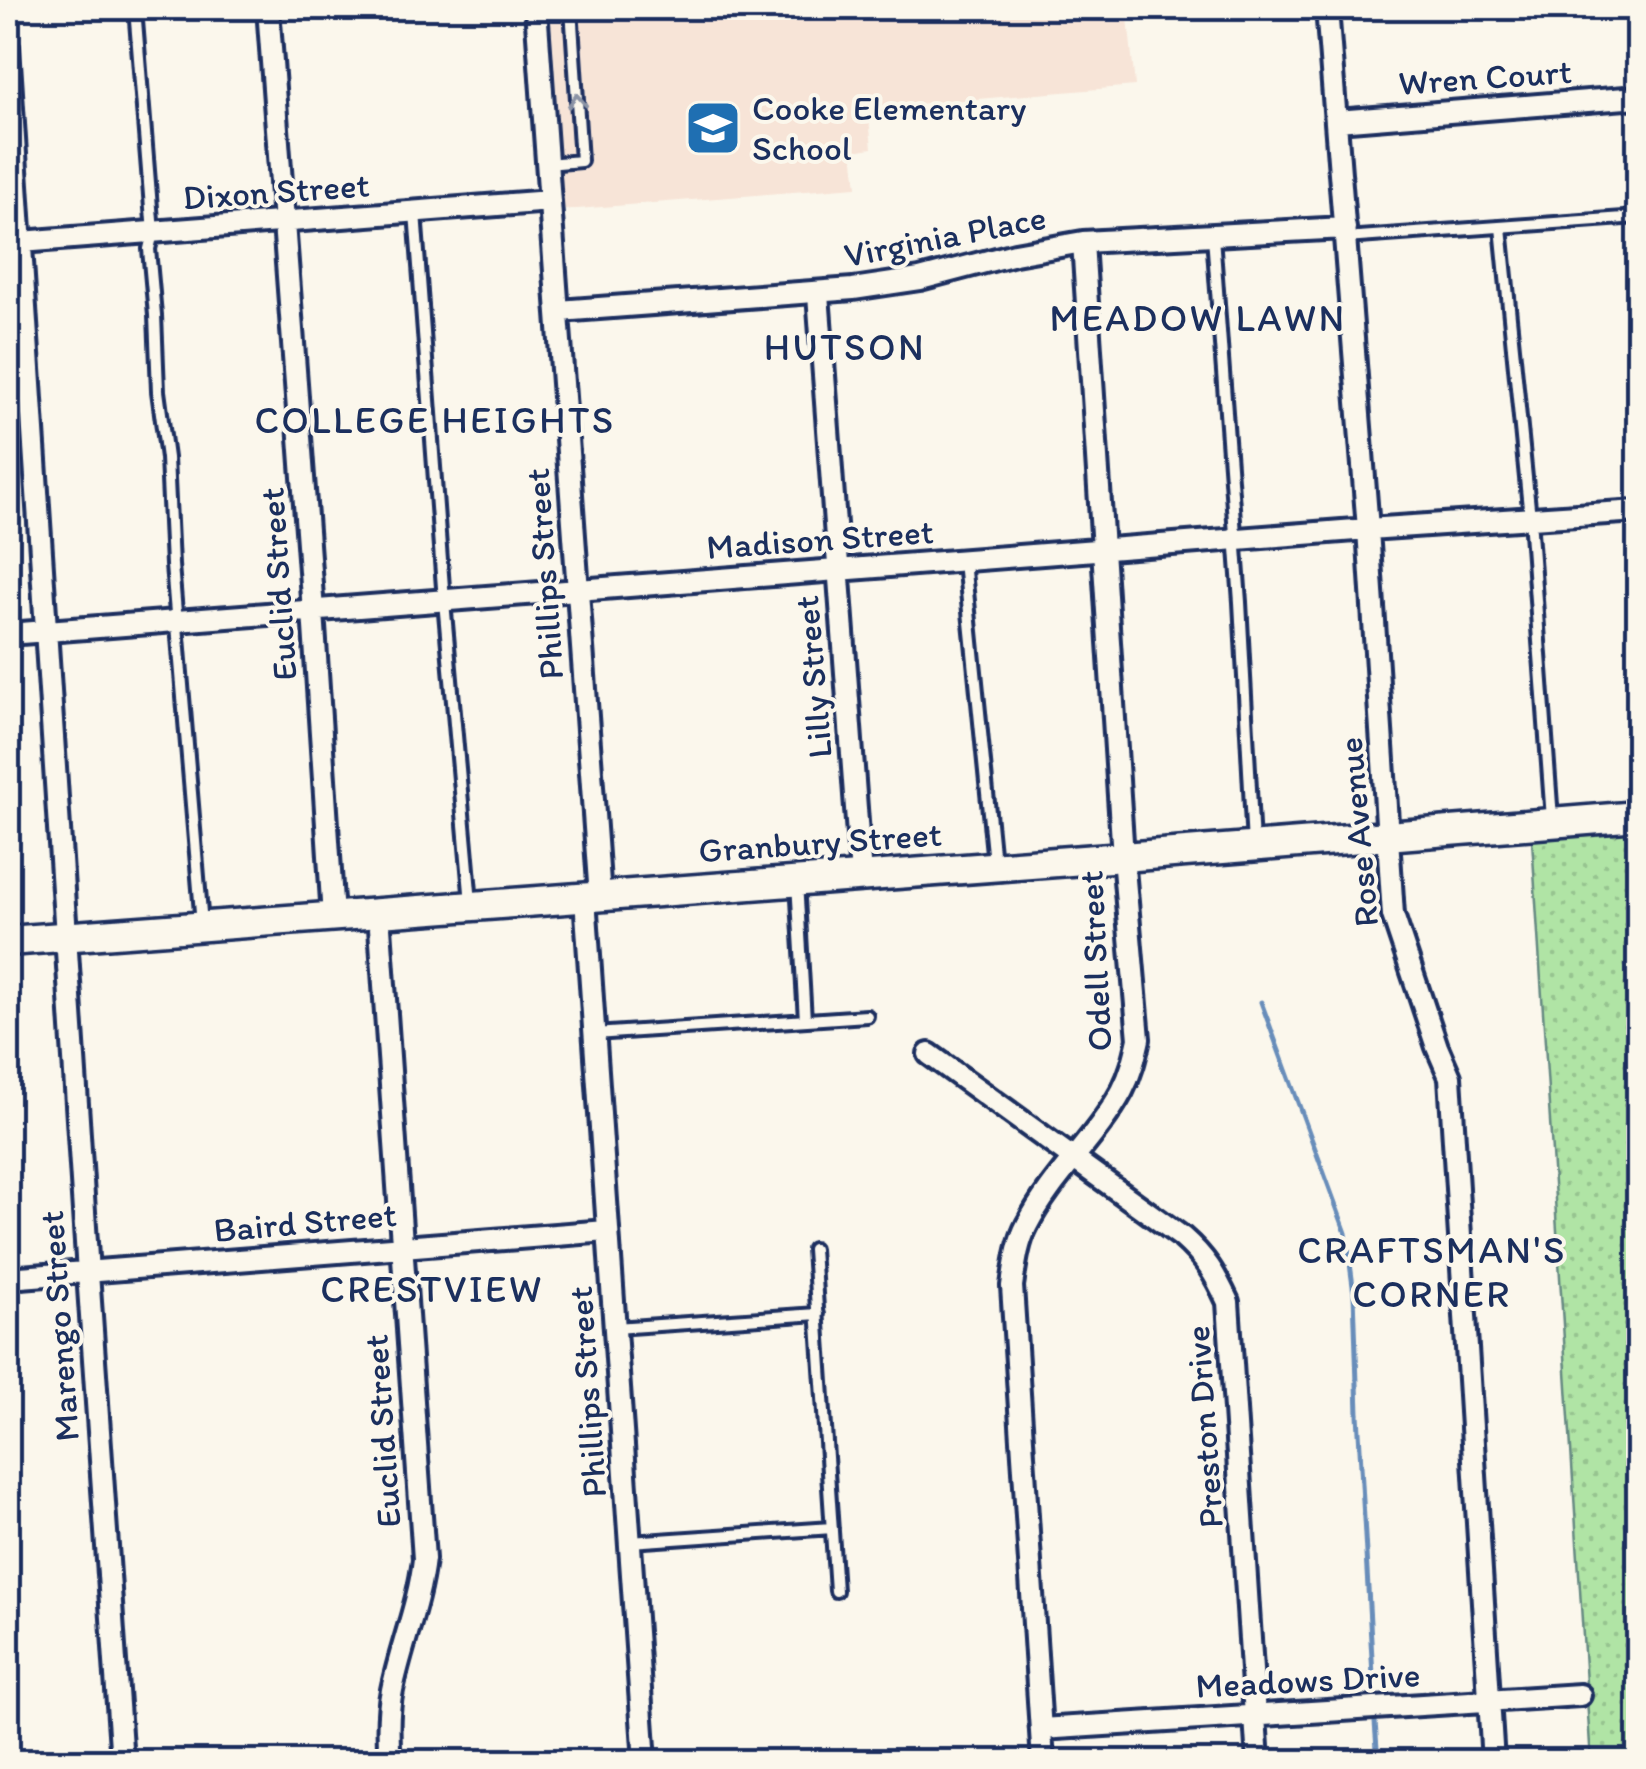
<svg xmlns="http://www.w3.org/2000/svg" width="1646" height="1769" viewBox="0 0 1646 1769" font-family="Itim,sans-serif">
<style>
.built{fill:#f7e4d7}
.green{fill:url(#green-dots);stroke:#668a82;stroke-width:2.5}
.lines{fill:none;stroke-linecap:round;stroke-linejoin:round}
.stream{stroke:#688dba;stroke-width:5}
.lane-casing{stroke:#1b2f5e;stroke-width:18}
.street-casing{stroke:#1b2f5e;stroke-width:28}
.secondary-casing{stroke:#1b2f5e;stroke-width:35}
.lane{stroke:#fbf7ec;stroke-width:10}
.street{stroke:#fbf7ec;stroke-width:20}
.secondary{stroke:#fbf7ec;stroke-width:28}
.oneway{stroke:#8b93a5}
.labels{text-anchor:middle;stroke-width:8;stroke-linejoin:round;paint-order:stroke}
.street-label{font-size:35px;fill:#1b2f5e;stroke:#fbf7ec}
.poi-label{font-size:35px;fill:#1b2f5e;stroke:#fbf7ec;text-anchor:start}
.neighbourhood-label{font-size:38px;letter-spacing:2.5px;fill:#1b2f5e;stroke:#fbf7ec}
</style>
<defs>
<pattern id="green-dots" width="8" height="8" patternUnits="userSpaceOnUse" patternTransform="scale(2.5)"><rect width="8" height="8" fill="#b0e4a5"/><path d="M2 2h.1M6 6h.1" fill="none" stroke="#97c490" stroke-width="1.8" stroke-linecap="round"/></pattern>
</defs>
<rect width="100%" height="100%" fill="#fbf7ec"/>
<filter id="ink" filterUnits="userSpaceOnUse"><feTurbulence type="fractalNoise" baseFrequency=".01" numOctaves="2"/><feDisplacementMap in="SourceGraphic" scale="20" xChannelSelector="R" yChannelSelector="G"/><feConvolveMatrix kernelMatrix="1 2 1 2 8 2 1 2 1" color-interpolation-filters="sRGB"/></filter>
<g filter="url(#ink)">
<path class="built" d="M 549,8 L 1127,8 L 1135,86 L 868,108 L 872,148 L 853,151 L 857,187 L 564,210 Z"/>
<path class="green" d="M 1638,831 L 1638,1761 L 1591,1761 L 1532,840 Z"/>
<g class="lines">
<path class="stream" d="M 1261,1002 L 1346,1233 L 1354,1294 L 1358,1414 L 1374,1693
M 1375,1722 L 1378,1762"/>
<g class="lane-casing">
<path id="lane" d="M 135,8 L 153,233 L 149,249 L 155,315 L 158,391 L 167,458 L 172,565 L 202,925
M 547,164 L 581,161 L 571,8
M 415,212 L 444,601 L 471,903
M 1501,227 L 1530,518 L 1552,819
M 1213,236 L 1240,602 L 1253,845
M 1345,238 L 1638,217
M 964,561 L 994,863
M 797,882 L 805,1020
M 594,1034 L 867,1016
M 813,1249 L 836,1591
M 615,1328 L 818,1314
M 630,1542 L 832,1528"/>
</g>
<g class="street-casing">
<path id="street" d="M 268,8 L 313,611 L 333,917
M 536,8 L 600,897
M 1327,8 L 1368,529 L 1393,915 L 1437,1047 L 1450,1077 L 1493,1762
M 8,47 L 88,1273 L 122,1762
M 1337,121 L 1638,97
M 8,243 L 550,201
M 818,294 L 861,876
M 559,311 L 853,289 L 920,279 L 1015,254 L 1083,242 L 1345,228
M 8,634 L 1368,529 L 1638,511
M 585,898 L 645,1762
M 379,913 L 424,1559 C 419,1604 401,1646 392,1690 C 387,1714 388,1738 390,1762
M 929,1054 L 1182,1237 C 1206,1258 1215,1274 1228,1302 L 1258,1762
M 8,1278 L 607,1231
M 1041,1729 L 1580,1695
M 1043,1762 L 1012,1286 C 1015,1266 1017,1244 1027,1225 C 1052,1176 1096,1139 1122,1091 C 1131,1074 1135,1057 1139,1039 L 1123,857 L 1083,242"/>
</g>
<g class="secondary-casing">
<path id="secondary" d="M 8,941 L 1123,857 L 1638,816"/>
</g>
<use href="#lane" class="lane"/>
<use href="#street" class="street"/>
<use href="#secondary" class="secondary"/>
</g>
<defs><path id="oneway-chevron" d="M-2-3.5L2.5 0L-2 3.5" fill="none" stroke-width="1.6" stroke-linecap="round" stroke-linejoin="round" transform="scale(2.5)"/></defs>
<use class="oneway" href="#oneway-chevron" transform="translate(577 101) rotate(-94)"/>
</g>
<defs>
<g id="school-square" transform="scale(2.875)"><rect x="-9" y="-9" width="18" height="18" rx="4" fill="#1f6fb2" stroke="#fbf7ec"/><path d="M0-5L7-2L0 1L-7-2ZM-4 1L0 2.5L4 1V4Q0 6-4 4Z" fill="#fff"/></g>
</defs>
<g fill-rule="evenodd">
<use href="#school-square" x="713" y="128"/>
</g>
<g class="labels">
<g class="street-label">
<text transform="translate(1485 77) rotate(-4)" y="12">Wren Court</text>
<text transform="translate(276 191) rotate(-4)" y="12">Dixon Street</text>
<text transform="translate(945 236) rotate(-11)" y="12">Virginia Place</text>
<text transform="translate(820 539) rotate(-4)" y="12">Madison Street</text>
<text transform="translate(544 574) rotate(-94)" y="12">Phillips Street</text>
<text transform="translate(278 584) rotate(-94)" y="12">Euclid Street</text>
<text transform="translate(813 677) rotate(-95)" y="12">Lilly Street</text>
<text transform="translate(1358 832) rotate(-95)" y="12">Rose Avenue</text>
<text transform="translate(820 842) rotate(-4)" y="12">Granbury Street</text>
<text transform="translate(1095 961) rotate(-93)" y="12">Odell Street</text>
<text transform="translate(305 1222) rotate(-5)" y="12">Baird Street</text>
<text transform="translate(59 1326) rotate(-94)" y="12">Marengo Street</text>
<text transform="translate(587 1392) rotate(-94)" y="12">Phillips Street</text>
<text transform="translate(1204 1427) rotate(-94)" y="12">Preston Drive</text>
<text transform="translate(382 1431) rotate(-94)" y="12">Euclid Street</text>
<text transform="translate(1308 1680) rotate(-3)" y="12">Meadows Drive</text>
</g>
<g class="poi-label">
<text x="752" y="120">Cooke Elementary<tspan x="752" dy="40">School</tspan></text>
</g>
<g class="neighbourhood-label">
<text x="1198" y="331">MEADOW LAWN</text>
<text x="845" y="360">HUTSON</text>
<text x="435" y="433">COLLEGE HEIGHTS</text>
<text x="1432" y="1263">CRAFTSMAN'S<tspan x="1432" dy="44">CORNER</tspan></text>
<text x="432" y="1302">CRESTVIEW</text>
</g>
</g>
<rect width="1646" height="1769" fill="none" stroke="#fbf7ec" stroke-width="40"/>
<rect x="20" y="20" width="1606" height="1729" fill="none" stroke="#1b2f5e" stroke-width="4" filter="url(#ink)"/>
</svg>
